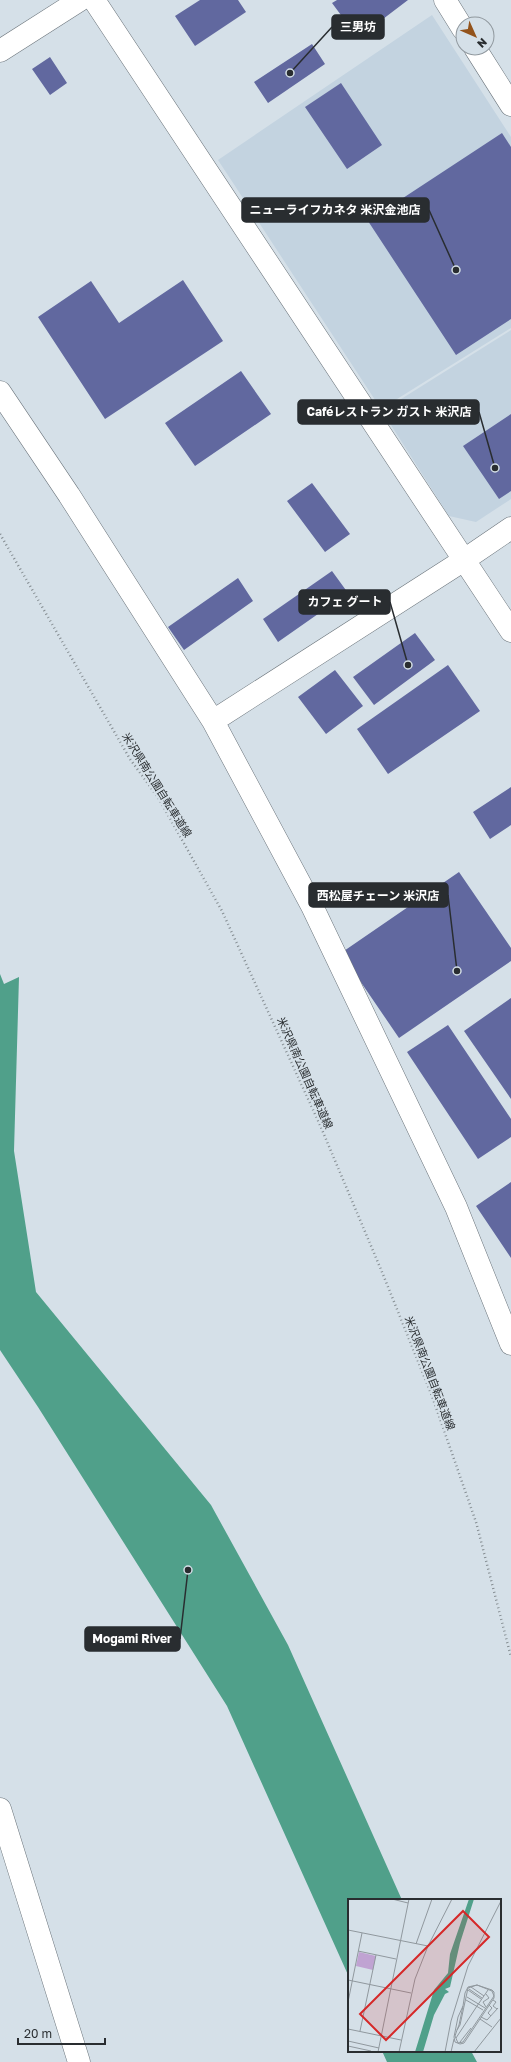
<svg xmlns="http://www.w3.org/2000/svg" width="511" height="2062" viewBox="0 0 511 2062" font-family="'Golos Text','Noto Sans JP',sans-serif">
<style>
.built{fill:#c3d3e0}
.water{fill:#50a08a}
.building{fill:#61689f}
.lines{fill:none;stroke-linecap:round;stroke-linejoin:round}
.minor-casing{stroke:#6c757c;stroke-width:23}
.tertiary-casing{stroke:#6c757c;stroke-width:23}
.path{stroke:#878f94;stroke-width:2.5;stroke-dasharray:1 3;stroke-linecap:butt}
.minor{stroke:#fff;stroke-width:22}
.tertiary{stroke:#fff;stroke-width:22}
.labels{text-anchor:middle;stroke-width:4;stroke-linejoin:round;paint-order:stroke}
.street-label{font-size:11px;fill:#292d30;stroke:#d5e0e8}
.inset-road{fill:none;stroke:#90989e;stroke-width:1}
.view{fill:#d62828;fill-opacity:0.15;stroke:#d62828;stroke-width:2}
.inset-edge{fill:none;stroke:#292d30;stroke-width:2}
.leader{fill:none;stroke:#292d30;stroke-width:1.5}
.callout-dot{fill:#292d30;stroke:#d5e0e8;stroke-width:1.5}
.callout{fill:#292d30;stroke:#292d30;stroke-width:1.5}
.callout-label{font-size:12px;text-anchor:middle;font-weight:bold;fill:#fff}
</style>
<rect width="100%" height="100%" fill="#d5e0e8"/>
<path class="built" d="M 432,15 L 511,137 L 511,328 L 381,409 L 218,160 Z
M 511,330 L 511,499 L 476,522 L 449,516 L 382,411 Z"/>
<path class="water" d="M 0,974 L 4,984 L 19,977 L 14,1151 L 36,1292 L 211,1505 L 288,1645 L 402,1900 L 349,1900 L 349,1977 L 227,1706 L 38,1407 L 0,1350 Z
M 382,2051 L 471,2051 L 477,2062 L 387,2062 Z"/>
<path class="building" d="M 200,0 L 238,0 L 246,12 L 195,46 L 175,16 Z
M 337,0 L 408,0 L 358,38 L 332,3 Z
M 312,44 L 325,64 L 268,103 L 254,82 Z
M 50,57 L 67,83 L 50,95 L 32,69 Z
M 341,83 L 382,145 L 347,169 L 305,107 Z
M 502,133 L 511,147 L 511,319 L 456,355 L 368,221 Z
M 183,280 L 223,341 L 105,419 L 38,317 L 91,281 L 119,323 Z
M 241,371 L 271,414 L 195,466 L 165,423 Z
M 511,414 L 511,491 L 499,499 L 463,446 Z
M 312,483 L 350,534 L 325,552 L 287,501 Z
M 332,571 L 348,593 L 278,642 L 263,619 Z
M 238,578 L 253,601 L 184,650 L 168,627 Z
M 415,633 L 435,660 L 374,705 L 353,677 Z
M 448,665 L 480,711 L 388,774 L 357,729 Z
M 335,670 L 363,706 L 326,734 L 298,697 Z
M 511,787 L 511,825 L 490,839 L 473,812 Z
M 459,872 L 511,948 L 511,961 L 399,1038 L 341,953 Z
M 511,998 L 511,1099 L 464,1031 Z
M 448,1025 L 511,1119 L 511,1137 L 478,1159 L 407,1052 Z
M 511,1182 L 511,1258 L 476,1206 Z"/>
<g class="lines">
<g class="minor-casing">
<path id="minor" d="M 445,0 L 463,29
M 475,48 L 511,105
M 0,51 L 80,0
M 0,392 L 69,495 L 213,721 L 312,906 L 456,1207 L 511,1344
M 213,721 L 464,560
M 0,1809 L 79,2062"/>
</g>
<g class="tertiary-casing">
<path id="tertiary" d="M 94,0 L 511,631
M 464,560 L 511,528"/>
</g>
<path class="path" d="M 0,534 L 130,759 L 159,799 L 222,911 L 320,1125 L 382,1272 L 432,1396 L 476,1522 L 511,1657"/>
<use href="#minor" class="minor"/>
<use href="#tertiary" class="tertiary"/>
</g>
<g class="labels">
<g class="street-label">
<text transform="translate(157 785) rotate(58)" y="4">米沢県南公園自転車道線</text>
<text transform="translate(305 1073) rotate(66)" y="4">米沢県南公園自転車道線</text>
<text transform="translate(430 1373) rotate(69)" y="4">米沢県南公園自転車道線</text>
</g>
</g>
<g transform="translate(348 1899)">
<rect width="153" height="153" fill="#d5e0e8"/>
<path d="M 11,53 L 28,57 L 25,71 L 8,67 Z" fill="#c0a3d2"/>
<path d="M 121,0 L 126,0 L 112,44 L 102,88 L 97,90 L 101,93 L 97,95 L 86,116 L 75,153 L 67,153 L 86,91 L 100,74 L 102,55 Z" fill="#50a08a"/>
<path class="inset-road" d="M 44,0 L 60,4M 0,31 L 80,47M 68,45 L 84,0M 10,52 L 48,60M 0,81 L 63,94M 123,88 L 136,97M 121,90 L 134,99M 120,91 L 133,100M 119,98 L 137,109M 118,101 L 135,111M 145,101 L 148,103 L 145,107 L 149,110M 0,103 L 14,34M 141,106 L 144,109 L 140,114 L 143,117M 129,107 L 140,91M 138,108 L 135,103 L 141,99 L 138,95M 133,118 L 139,121 L 150,109M 132,120 L 144,128M 0,130 L 53,141M 109,131 L 112,126 L 120,89 L 129,86 L 144,92 L 146,97 L 115,143 L 110,144 L 107,137 L 109,131 L 111,126 L 115,107 L 117,94 L 120,88 L 129,86 L 144,91 L 146,93 L 146,99 L 116,144 L 112,145 L 107,143 L 106,138 L 110,118 L 115,107M 12,132 L 28,56M 108,139 L 129,107M 0,142 L 31,149M 112,143 L 123,129M 0,147 L 23,152M 30,153 L 61,0M 51,153 L 67,80 L 80,47 L 104,0M 97,153 L 103,122 L 120,67 L 153,2M 103,153 L 106,140M 126,153 L 153,119"/>
<path class="view" d="M 115,12 L 141,38 L 38,141 L 12,115 Z"/>
<rect width="153" height="153" class="inset-edge"/>
</g>
<path class="leader" d="M290 73L332 27M456 270L429 210M495 468L479 412M408 665L390 602M457 971L448 895M188 1570L180 1639"/>
<g class="callout-dot">
<circle cx="290" cy="73" r="4"/>
<circle cx="456" cy="270" r="4"/>
<circle cx="495" cy="468" r="4"/>
<circle cx="408" cy="665" r="4"/>
<circle cx="457" cy="971" r="4"/>
<circle cx="188" cy="1570" r="4"/>
</g>
<g class="callout">
<rect x="332" y="15" width="52" height="24" rx="4"/>
<rect x="242" y="198" width="187" height="24" rx="4"/>
<rect x="298" y="400" width="181" height="24" rx="4"/>
<rect x="299" y="590" width="91" height="24" rx="4"/>
<rect x="309" y="883" width="139" height="24" rx="4"/>
<rect x="85" y="1627" width="95" height="24" rx="4"/>
</g>
<g class="callout-label">
<text x="358" y="31">三男坊</text>
<text x="335" y="214">ニューライフカネタ 米沢金池店</text>
<text x="389" y="416">Caféレストラン ガスト 米沢店</text>
<text x="345" y="606">カフェ グート</text>
<text x="378" y="900">西松屋チェーン 米沢店</text>
<text x="132" y="1643">Mogami River</text>
</g>
<g transform="translate(475 36) rotate(135)"><circle r="19" fill="#d5e0e8" stroke="#90989e"/>
<path d="M0-3L7 15L0 10L-7 15Z" fill="#93531b"/>
<text y="-6" font-size="11" font-weight="bold" text-anchor="middle" fill="#292d30">N</text>
</g>
<path d="M18 2038v6h87v-6" fill="none" stroke="#292d30" stroke-width="2"/>
<text x="24" y="2038" font-size="12" fill="#292d30" stroke="#d5e0e8" stroke-width="3" paint-order="stroke">20 m</text>
</svg>
